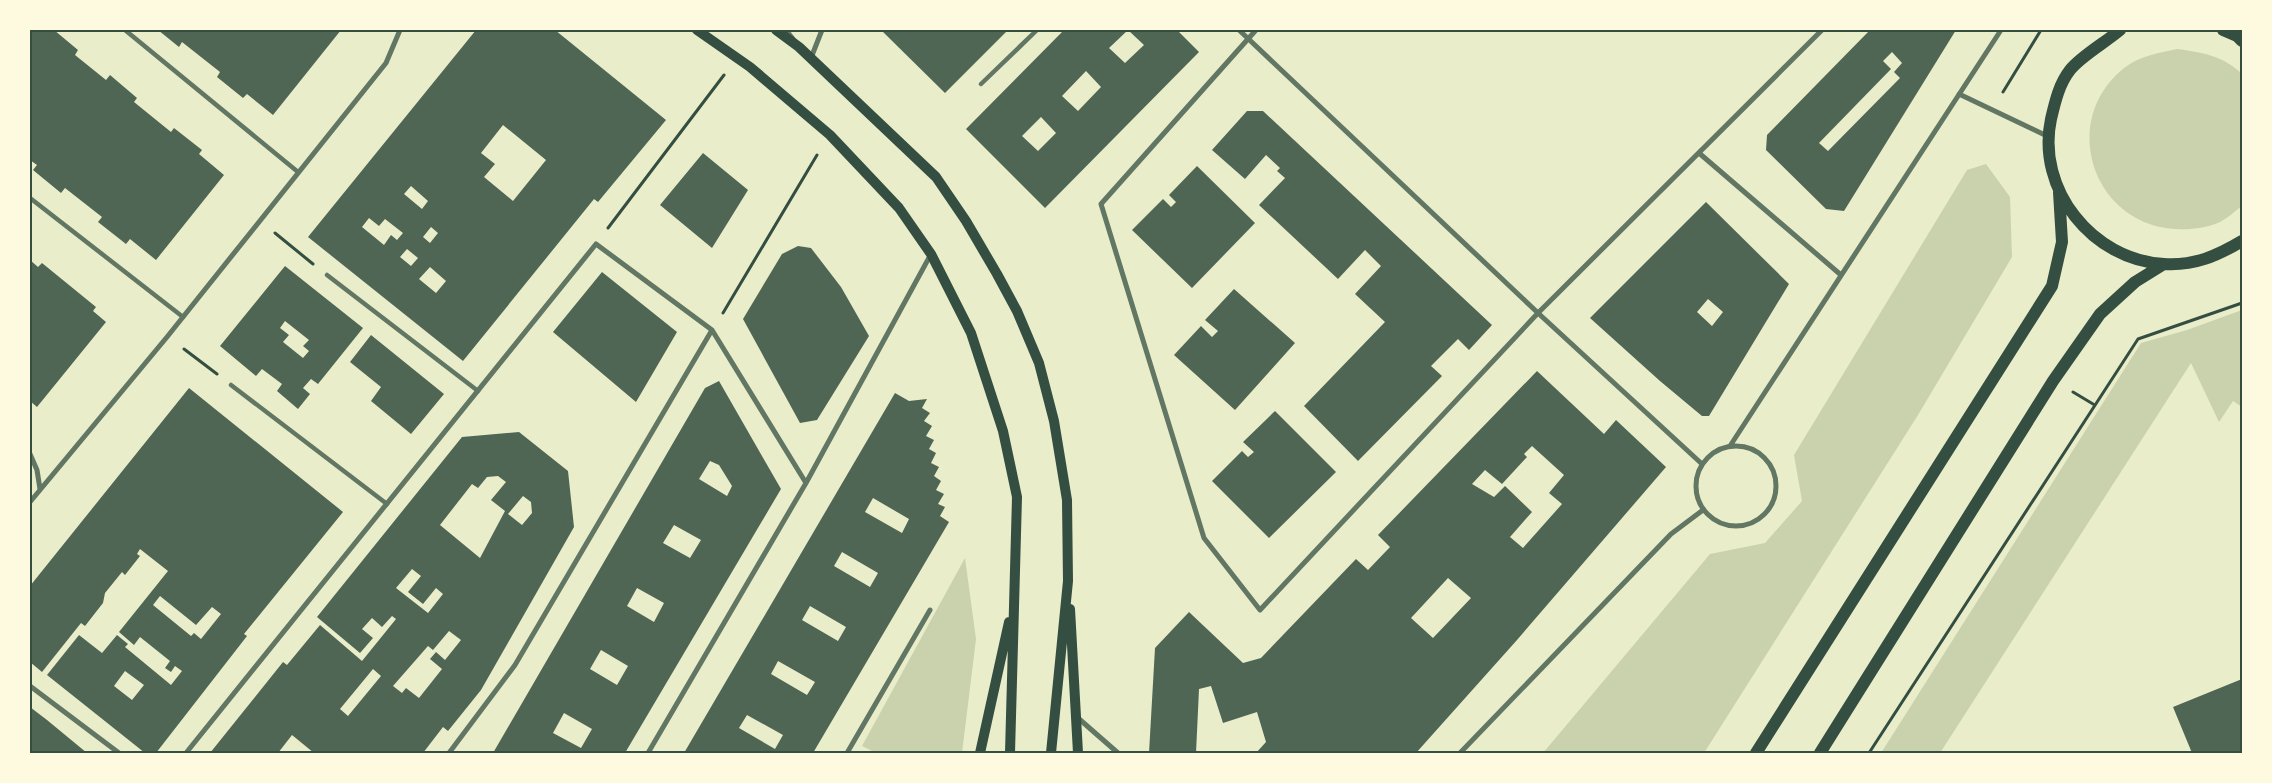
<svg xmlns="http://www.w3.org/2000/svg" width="2272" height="783" viewBox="0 0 2272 783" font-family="Commissioner,sans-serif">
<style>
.green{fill:#cad2ad}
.building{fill:#4f6655;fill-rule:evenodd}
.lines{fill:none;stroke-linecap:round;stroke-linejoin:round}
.path{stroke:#344e41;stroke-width:3}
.pedestrian{stroke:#617663;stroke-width:4.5}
.minor{stroke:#617663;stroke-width:5}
.secondary{stroke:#344e41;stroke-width:10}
.primary{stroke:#344e41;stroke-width:12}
.neatline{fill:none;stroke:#344e41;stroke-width:2}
</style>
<rect width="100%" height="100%" fill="#e9edc9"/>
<path class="green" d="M 2177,49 C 2201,52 2224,56 2242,74 L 2242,206 C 2235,211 2228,218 2220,222 C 2207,228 2190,230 2176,229 C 2093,225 2058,121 2124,68 C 2139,56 2159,53 2177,49 Z
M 1986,164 L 2010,197 L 2012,257 L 1918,415 L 1704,753 L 1543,753 L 1710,554 L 1765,543 L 1802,501 L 1794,455 L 1967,170 Z
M 2242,310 L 2242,407 L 2233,401 L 2219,422 L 2191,363 L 1940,753 L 1881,753 L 2141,343 L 2187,330 Z
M 965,558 L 976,639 L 962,753 L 876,753 L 862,746 Z"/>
<path class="building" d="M 30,30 L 54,30 L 78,50 L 75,55 L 106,80 L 110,75 L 137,98 L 134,102 L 171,132 L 174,128 L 202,150 L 199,154 L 224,175 L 156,260 L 130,239 L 126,244 L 98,222 L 102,217 L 65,188 L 61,193 L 33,170 L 37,165 L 30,160 Z
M 158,30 L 341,30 L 273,115 L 247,94 L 243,98 L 217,77 L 220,72 L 182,42 L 179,47 Z
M 476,30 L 555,30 L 666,120 L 598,202 L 594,199 L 463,361 L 308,237 ZM 503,125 L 546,160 L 513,201 L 484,177 L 495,164 L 481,153 ZM 411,186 L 428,201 L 422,209 L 404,194 ZM 369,218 L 379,226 L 385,219 L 403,233 L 397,240 L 391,235 L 384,245 L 362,227 ZM 431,227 L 438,233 L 430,243 L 423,237 ZM 407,249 L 418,258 L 411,266 L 400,257 ZM 430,267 L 446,281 L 436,293 L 419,279 Z
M 881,30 L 1008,30 L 945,93 Z
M 1064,30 L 1128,30 L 1109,48 L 1125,63 L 1144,45 L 1128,30 L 1177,30 L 1199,52 L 1045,208 L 966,129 ZM 1086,71 L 1101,87 L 1078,111 L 1062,96 ZM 1041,117 L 1056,133 L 1038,151 L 1022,136 Z
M 1870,30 L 1956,30 L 1844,211 L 1826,209 L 1766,150 L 1767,135 ZM 1892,52 L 1902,63 L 1894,72 L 1900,78 L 1828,151 L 1819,143 L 1891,69 L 1883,61 Z
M 1247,111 L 1263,111 L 1492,325 L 1469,350 L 1458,339 L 1431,366 L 1442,376 L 1358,461 L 1304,406 L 1385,322 L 1355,294 L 1381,266 L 1365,250 L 1338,279 L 1259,205 L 1285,178 L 1277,171 L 1280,168 L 1266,155 L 1245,179 L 1212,150 Z
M 703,153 L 748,190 L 712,248 L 660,205 Z
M 1197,166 L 1255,223 L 1192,288 L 1132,230 L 1163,199 L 1171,207 L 1176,202 L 1169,195 Z
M 1706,202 L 1789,284 L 1709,416 L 1702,416 L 1660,381 L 1590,318 ZM 1708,299 L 1723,312 L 1712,326 L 1697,312 Z
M 798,246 L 811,248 L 841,287 L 869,336 L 817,420 L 800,423 L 743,319 L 782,254 Z
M 30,260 L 38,267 L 42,263 L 96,307 L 93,311 L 106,322 L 37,407 L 30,401 Z
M 285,266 L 363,328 L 318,384 L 311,379 L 303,388 L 310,394 L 298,409 L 277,391 L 282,384 L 262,369 L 256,376 L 220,346 ZM 285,321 L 309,340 L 303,346 L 309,351 L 303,358 L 283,342 L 289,335 L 280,328 Z
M 602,272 L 677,332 L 636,402 L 553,332 Z
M 1234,289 L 1295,343 L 1235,410 L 1174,355 L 1201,326 L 1212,337 L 1218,331 L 1205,320 Z
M 371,335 L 444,394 L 411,434 L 371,401 L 381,387 L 350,362 Z
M 1537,371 L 1604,434 L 1616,420 L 1666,467 L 1517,640 L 1416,753 L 1256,753 L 1266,742 L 1257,712 L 1223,723 L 1211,686 L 1199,689 L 1196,753 L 1149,753 L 1155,648 L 1189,612 L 1243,663 L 1261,658 L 1356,559 L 1368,570 L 1390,547 L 1378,535 ZM 1532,446 L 1564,475 L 1549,493 L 1562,504 L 1523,548 L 1510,537 L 1532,512 L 1505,486 L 1494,497 L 1472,484 L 1485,470 L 1502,484 L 1527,457 L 1524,454 ZM 1448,578 L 1471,598 L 1433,638 L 1411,618 Z
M 719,381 L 781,489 L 625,753 L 493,753 L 705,388 ZM 710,461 L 719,465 L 732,486 L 727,496 L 699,479 ZM 674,525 L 701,540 L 690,558 L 663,543 ZM 637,588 L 664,603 L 654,622 L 627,606 ZM 601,650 L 628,666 L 617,685 L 590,669 ZM 564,713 L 592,729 L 581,748 L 553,733 Z
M 189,388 L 343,512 L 244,634 L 247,636 L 156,753 L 145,753 L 47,675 L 79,635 L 102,653 L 117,635 L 128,644 L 125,647 L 171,685 L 182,671 L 175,666 L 171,672 L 165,668 L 170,661 L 140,637 L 134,645 L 119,632 L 168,571 L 140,549 L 137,554 L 140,556 L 125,575 L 122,572 L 105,593 L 103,603 L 85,626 L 81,623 L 42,672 L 30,662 L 30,586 ZM 160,596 L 196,625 L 212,607 L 221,614 L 201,639 L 194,633 L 191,636 L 153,605 ZM 125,671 L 144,685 L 132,700 L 114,686 Z
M 895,393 L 909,401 L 927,399 L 922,408 L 930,413 L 924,421 L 932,426 L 926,436 L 934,440 L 929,449 L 936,453 L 931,463 L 939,467 L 934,476 L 941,481 L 936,490 L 944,494 L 938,504 L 945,507 L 940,516 L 949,522 L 813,753 L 684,753 ZM 873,498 L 909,519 L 902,533 L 865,512 ZM 842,552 L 878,573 L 870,587 L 834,566 ZM 810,606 L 846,627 L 838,641 L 802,620 ZM 778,661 L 815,682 L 807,695 L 771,674 ZM 747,715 L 783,735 L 775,749 L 739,728 Z
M 1275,411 L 1336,472 L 1269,538 L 1212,481 L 1242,451 L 1248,457 L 1254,452 L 1243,442 Z
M 519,432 L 568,471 L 574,527 L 481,690 L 448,731 L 443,727 L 423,753 L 314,753 L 292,735 L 278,753 L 210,753 L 283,662 L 287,665 L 320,625 L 362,661 L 396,619 L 392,616 L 382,627 L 372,618 L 362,629 L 373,638 L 360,653 L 317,617 L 462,437 ZM 498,476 L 506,482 L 491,500 L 505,511 L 480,558 L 440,525 L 472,484 L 478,488 L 487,477 ZM 523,496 L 531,502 L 532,513 L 522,525 L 508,514 ZM 412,569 L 421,576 L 408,592 L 423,604 L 436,588 L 443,594 L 428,613 L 396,588 ZM 449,631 L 461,640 L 445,660 L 436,652 L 430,659 L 442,669 L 419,698 L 406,688 L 402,693 L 393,686 L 428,646 L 433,650 ZM 373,669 L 381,676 L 348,716 L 340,709 Z
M 2242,679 L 2242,753 L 2192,753 L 2173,707 Z
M 30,707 L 47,720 L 87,753 L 30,753 Z"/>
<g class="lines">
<path class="path" d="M 2003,92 L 2041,30
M 608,228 L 724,75
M 275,233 L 313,264
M 723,313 L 817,155
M 184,349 L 217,374
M 2073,392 L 2093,404
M 1869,753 L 2138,339 L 2242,303"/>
<path class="pedestrian" d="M 125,30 L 298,172
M 981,84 L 1037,30
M 30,198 L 183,317
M 327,275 L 478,391
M 231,385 L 387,504"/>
<path class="minor" d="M 786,30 L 793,39
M 1239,30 L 1538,313 L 1702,464
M 1256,30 L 1101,204 L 1204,538 L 1260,610 L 1538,313 L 1822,30
M 811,58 L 822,30
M 1959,94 L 2047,136
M 1699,153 L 1841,275
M1696 486a40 40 0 1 1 80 0a40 40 0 1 1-80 0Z
M 1730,446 L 2001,30
M 30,454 L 37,470 L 40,489
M 30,502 L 167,337 L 386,63 L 400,30
M 30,686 L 119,753
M 1078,718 L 1118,753
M 186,753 L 596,244 L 712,330 L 806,483
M 449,753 L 515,665 L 712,330
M 648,753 L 806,483 L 931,254
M 847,753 L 930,610
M 1460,753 L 1671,534 L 1703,510"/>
<path class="secondary" d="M 697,30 L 750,67 L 830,135 L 899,208 L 931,254 L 971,333 L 1003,431 L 1017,497 L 1010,753
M 776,30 L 799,47 L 936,177 L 966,221 L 997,274 L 1017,311 L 1039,363 L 1054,421 L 1067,500 L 1068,581 L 1051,753
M 1070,609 L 1078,753
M 980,753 L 1009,622"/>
<path class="primary" d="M 2120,30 C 2106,42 2081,56 2070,70 C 2059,84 2055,102 2051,119 C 2036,189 2092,260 2164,264 C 2194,266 2217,256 2242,241
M 2223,30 L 2237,36 L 2242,41
M 1756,753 L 2052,286 L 2062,242 L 2059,192
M 1820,753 L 2053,381 L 2100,314 L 2135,282 L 2164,264"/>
</g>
<rect width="2272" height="783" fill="none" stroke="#fefae0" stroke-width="62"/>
<rect x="31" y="31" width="2210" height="721" class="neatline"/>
</svg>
